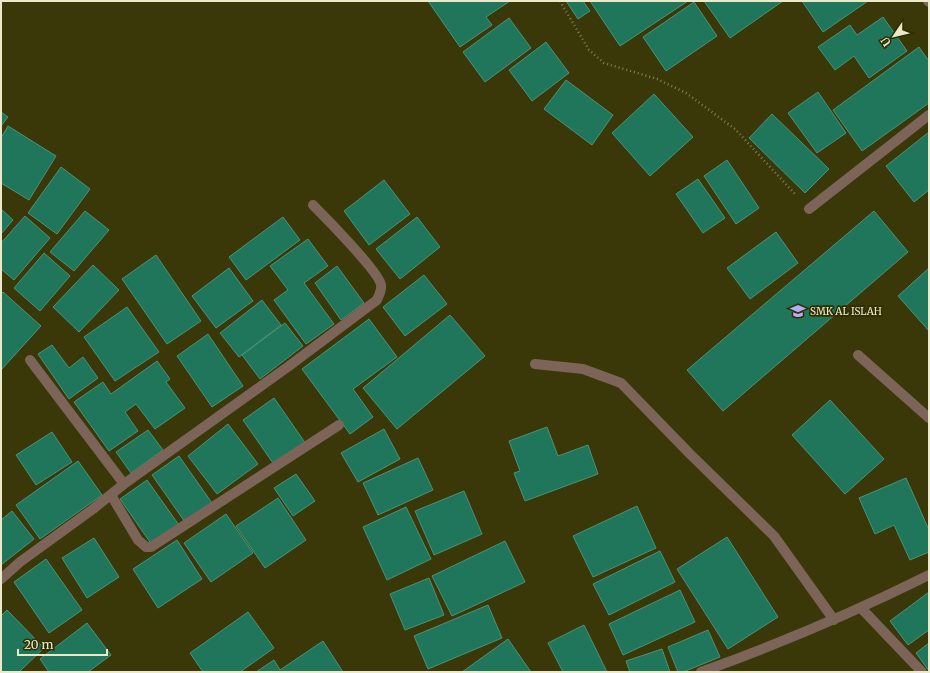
<svg xmlns="http://www.w3.org/2000/svg" width="930" height="673" viewBox="0 0 930 673" font-family="Merriweather,serif">
<style>
.building{fill:#20765b;stroke:#4c9279}
.lines{fill:none;stroke-linecap:round;stroke-linejoin:round}
.path{stroke:#828158;stroke-width:2.5;stroke-dasharray:1 3;stroke-linecap:butt}
.service{stroke:#7d6458;stroke-width:10}
.minor{stroke:#7d6458;stroke-width:10}
.labels{text-anchor:middle;stroke-width:3.5;stroke-linejoin:round;paint-order:stroke}
.poi-label{font-size:10px;fill:#eaeacb;stroke:#302e00;text-anchor:start}
</style>
<rect width="100%" height="100%" fill="#3a3808"/>
<path class="building" d="M 428,1 L 510,1 L 486,17 L 492,25 L 460,47 Z
M 566,1 L 583,1 L 590,11 L 578,19 Z
M 590,1 L 688,1 L 620,46 Z
M 704,1 L 783,1 L 730,38 Z
M 802,1 L 868,1 L 823,32 Z
M 694,2 L 717,36 L 666,71 L 643,37 Z
M 883,17 L 907,51 L 869,78 L 854,56 L 835,70 L 818,47 L 850,25 L 857,35 Z
M 509,18 L 531,48 L 485,82 L 463,52 Z
M 546,42 L 569,73 L 532,101 L 509,70 Z
M 919,47 L 929,61 L 929,103 L 862,151 L 833,110 Z
M 566,80 L 613,115 L 592,145 L 544,109 Z
M 818,92 L 846,133 L 817,153 L 788,113 Z
M 654,94 L 693,137 L 650,176 L 612,133 Z
M 1,112 L 8,117 L 1,126 Z
M 772,114 L 829,169 L 805,193 L 749,138 Z
M 8,126 L 56,156 L 29,200 L 1,183 L 1,138 Z
M 929,132 L 929,190 L 914,202 L 886,166 Z
M 727,160 L 759,208 L 736,224 L 704,176 Z
M 61,167 L 90,189 L 57,234 L 28,213 Z
M 698,179 L 725,218 L 703,233 L 676,194 Z
M 384,180 L 410,214 L 369,245 L 344,211 Z
M 1,209 L 13,220 L 1,234 Z
M 85,211 L 109,230 L 74,271 L 50,252 Z
M 874,211 L 908,252 L 723,411 L 687,370 Z
M 25,216 L 50,238 L 14,280 L 1,269 L 1,243 Z
M 283,217 L 300,240 L 246,280 L 229,257 Z
M 417,217 L 440,247 L 400,279 L 376,249 Z
M 776,232 L 798,263 L 750,299 L 727,268 Z
M 308,239 L 328,266 L 304,283 L 334,324 L 306,344 L 274,300 L 288,290 L 270,266 Z
M 44,253 L 70,276 L 40,311 L 14,288 Z
M 156,255 L 201,321 L 167,344 L 122,279 Z
M 93,265 L 119,290 L 79,332 L 53,307 Z
M 337,266 L 364,303 L 341,320 L 315,283 Z
M 229,268 L 253,301 L 216,328 L 192,296 Z
M 929,268 L 929,331 L 898,296 Z
M 424,275 L 447,304 L 405,336 L 383,307 Z
M 3,292 L 41,326 L 1,370 L 1,294 Z
M 262,300 L 281,325 L 239,357 L 220,333 Z
M 127,307 L 159,352 L 115,381 L 84,337 Z
M 450,315 L 485,356 L 397,429 L 363,388 Z
M 369,319 L 397,357 L 353,389 L 373,417 L 350,434 L 302,369 Z
M 285,323 L 303,346 L 260,379 L 242,355 Z
M 208,334 L 243,386 L 212,407 L 177,356 Z
M 52,345 L 69,368 L 83,357 L 98,378 L 69,399 L 38,354 Z
M 157,361 L 170,379 L 166,382 L 185,408 L 155,429 L 136,404 L 125,412 L 138,431 L 109,451 L 74,402 L 103,382 L 111,394 Z
M 274,398 L 306,444 L 275,466 L 243,420 Z
M 830,400 L 884,459 L 845,494 L 792,435 Z
M 228,424 L 258,464 L 217,494 L 188,456 Z
M 547,427 L 558,456 L 588,445 L 598,474 L 525,501 L 514,473 L 520,471 L 509,441 Z
M 384,429 L 400,459 L 358,482 L 341,453 Z
M 148,430 L 163,450 L 131,473 L 116,452 Z
M 52,432 L 72,462 L 36,485 L 16,455 Z
M 179,456 L 212,503 L 185,522 L 152,475 Z
M 418,458 L 433,490 L 378,515 L 363,483 Z
M 78,461 L 102,495 L 40,539 L 16,505 Z
M 296,474 L 315,501 L 293,516 L 274,488 Z
M 906,478 L 929,530 L 929,552 L 910,560 L 894,525 L 875,534 L 859,498 Z
M 147,480 L 179,525 L 152,545 L 120,499 Z
M 464,491 L 482,534 L 434,555 L 415,511 Z
M 278,498 L 306,540 L 265,568 L 236,526 Z
M 637,506 L 656,548 L 593,577 L 573,536 Z
M 406,507 L 431,559 L 387,580 L 363,527 Z
M 12,511 L 34,539 L 1,565 L 1,520 Z
M 226,514 L 253,553 L 211,582 L 184,543 Z
M 727,537 L 778,617 L 728,649 L 677,569 Z
M 94,538 L 119,577 L 87,598 L 62,558 Z
M 177,540 L 202,579 L 158,608 L 133,569 Z
M 505,541 L 525,582 L 452,616 L 432,576 Z
M 660,551 L 675,582 L 609,615 L 593,584 Z
M 46,559 L 82,610 L 49,633 L 14,582 Z
M 429,578 L 444,615 L 405,630 L 390,594 Z
M 680,590 L 695,622 L 623,655 L 609,624 Z
M 929,592 L 929,630 L 908,645 L 890,621 Z
M 488,605 L 502,638 L 428,669 L 414,636 Z
M 7,610 L 44,648 L 19,672 L 1,672 L 1,616 Z
M 248,612 L 274,648 L 240,672 L 203,672 L 190,653 Z
M 87,623 L 111,655 L 88,672 L 49,672 L 40,659 Z
M 584,625 L 607,672 L 563,672 L 548,643 Z
M 708,630 L 720,657 L 683,672 L 678,672 L 668,647 Z
M 508,639 L 531,672 L 462,672 Z
M 323,641 L 343,672 L 256,672 L 274,660 L 280,670 Z
M 929,643 L 929,671 L 916,653 Z
M 662,649 L 670,672 L 630,672 L 626,661 Z"/>
<g class="lines">
<path class="path" d="M 560,1 L 589,50 L 604,63 L 657,79 L 686,93 L 735,129 L 795,194"/>
<path class="service" d="M 858,355 L 929,418
M 535,364 L 583,369 L 621,383 L 690,454 L 774,536 L 834,620"/>
<path class="minor" d="M 928,1 L 929,2
M 809,209 L 929,115
M 30,360 L 124,484
M 111,495 L 138,540 L 146,547 L 151,547 L 339,425
M 1,579 L 20,562 L 93,509 L 124,484 L 289,366 L 377,300 C 379,295 382,290 381,285 C 380,273 325,217 313,205
M 861,608 L 922,672
M 701,672 C 779,644 855,612 929,575"/>
</g>
<defs>
<g id="school-bare" transform="scale(1.2)"><path d="M0-5L7-2L0 1L-7-2ZM-4 1L0 2.5L4 1V4Q0 6-4 4Z" fill="#b3acf9" stroke="#302e00" stroke-width="2.5" paint-order="stroke"/></g>
</defs>
<g fill-rule="evenodd">
<use href="#school-bare" x="798" y="311"/>
</g>
<g class="labels">
<g class="poi-label">
<text x="810" y="315">SMK AL ISLAH</text>
</g>
</g>
<rect width="930" height="673" fill="none" stroke="#eaeacb" stroke-width="4"/>
<g transform="translate(894 36) rotate(235)" stroke="#302e00" stroke-width="3" paint-order="stroke">
<path d="M0-3L7 15L0 10L-7 15Z" fill="#eaeacb"/>
<text y="-6" font-size="11" font-weight="bold" text-anchor="middle" fill="#eaeacb">U</text>
</g>
<path d="M18 649v6h89v-6" fill="none" stroke="#eaeacb" stroke-width="2"/>
<text x="24" y="649" font-size="12" fill="#eaeacb" stroke="#302e00" stroke-width="3" paint-order="stroke">20 m</text>
</svg>
